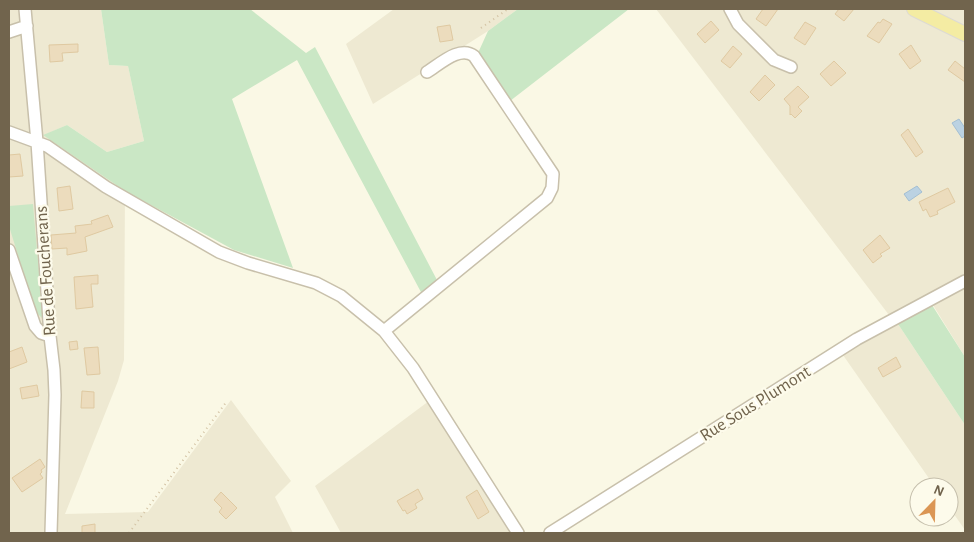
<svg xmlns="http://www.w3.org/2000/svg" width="974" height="542" viewBox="0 0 974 542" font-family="'Alegreya Sans',sans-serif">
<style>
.residential{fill:#eee9d2}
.green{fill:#cae7c5}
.water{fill:#bbd2e2;stroke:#a3bfd3}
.building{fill:#ecdcbd;stroke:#dfc9a1}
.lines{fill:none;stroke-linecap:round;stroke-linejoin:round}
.minor-casing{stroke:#c8c0ab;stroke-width:14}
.major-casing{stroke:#dddad4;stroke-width:16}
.path{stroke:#d2c2a3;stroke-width:2;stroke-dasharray:1 4;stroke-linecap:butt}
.minor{stroke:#fff;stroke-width:11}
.major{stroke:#f4eca3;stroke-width:14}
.labels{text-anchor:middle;stroke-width:4.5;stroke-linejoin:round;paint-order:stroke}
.street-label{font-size:18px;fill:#71644d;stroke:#fdfbeb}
</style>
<rect width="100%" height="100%" fill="#faf8e5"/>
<path class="residential" d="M 9,9 L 101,9 L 109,65 L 128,66 L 144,141 L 107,152 L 67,125 L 44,135 L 125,191 L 124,360 L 118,381 L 65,514 L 148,512 L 231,400 L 291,481 L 275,497 L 293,533 L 9,533 Z
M 394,9 L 518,9 L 488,31 L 373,104 L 346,44 Z
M 656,9 L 965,9 L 965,357 L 933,305 L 898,324 L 965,425 L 965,530 L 949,507 L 949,487 L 935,487 L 836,345 L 889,315 Z
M 437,395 L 525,533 L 341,533 L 315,486 Z"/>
<path class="green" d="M 101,9 L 250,9 L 306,53 L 315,47 L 437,280 L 422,294 L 297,60 L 232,99 L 293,268 L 234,250 L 125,191 L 43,135 L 67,125 L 107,152 L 144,141 L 128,66 L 109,65 Z
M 518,9 L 629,9 L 510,101 L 478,53 L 488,31 Z
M 33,204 L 43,319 L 37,313 L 33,304 L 9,226 L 9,215 L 10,214 L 9,206 Z
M 932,305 L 965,357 L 965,425 L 898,324 Z"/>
<path class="water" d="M 959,119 L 965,128 L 965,136 L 962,138 L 952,123 Z
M 917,186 L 922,192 L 909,201 L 904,194 Z"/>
<path class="building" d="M 763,9 L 778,9 L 766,26 L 756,19 Z
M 839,9 L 854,9 L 844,21 L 835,14 Z
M 883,19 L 892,24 L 879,43 L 867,36 L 878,22 L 880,23 Z
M 711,21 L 719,30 L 705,43 L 697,34 Z
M 805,22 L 816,28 L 805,45 L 794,38 Z
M 450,25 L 453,40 L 440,42 L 437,27 Z
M 78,44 L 78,52 L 62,53 L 63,61 L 50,62 L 49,45 Z
M 911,45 L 921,61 L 910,69 L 899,54 Z
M 733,46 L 742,54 L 730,68 L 721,61 Z
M 834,61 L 846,73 L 831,86 L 820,74 Z
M 955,61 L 965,69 L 965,82 L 948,70 Z
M 765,75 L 775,85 L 759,101 L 750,92 Z
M 798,86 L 809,97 L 798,107 L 802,111 L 795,118 L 791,114 L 790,115 L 790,106 L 784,99 Z
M 908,129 L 923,152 L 916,157 L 901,135 Z
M 20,154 L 23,176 L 9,177 L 9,155 Z
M 70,186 L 73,209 L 59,211 L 57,188 Z
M 948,188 L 955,202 L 937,211 L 938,214 L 930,217 L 926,209 L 923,211 L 919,202 Z
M 108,215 L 113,227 L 85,237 L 87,251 L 67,255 L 67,248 L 52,249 L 51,235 L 76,233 L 75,226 L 92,224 L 91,221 Z
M 880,235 L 890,248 L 880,254 L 882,256 L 873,263 L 863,250 Z
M 98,275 L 98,284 L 91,284 L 93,307 L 76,309 L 74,277 Z
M 77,341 L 78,349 L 70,350 L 69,342 Z
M 22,347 L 27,362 L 9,369 L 9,352 Z
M 98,347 L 100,374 L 87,375 L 84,348 Z
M 896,357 L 901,367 L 883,377 L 878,368 Z
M 37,385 L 39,396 L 22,399 L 20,388 Z
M 82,391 L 94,392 L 94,408 L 81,408 Z
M 40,459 L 45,467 L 41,470 L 42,472 L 40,474 L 43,478 L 22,492 L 12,478 Z
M 418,489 L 423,499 L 415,504 L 417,508 L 407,514 L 405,510 L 403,511 L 397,501 Z
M 477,490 L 489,512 L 478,519 L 466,497 Z
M 221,492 L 237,508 L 226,519 L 219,512 L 222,508 L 214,500 Z
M 95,524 L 95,533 L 82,533 L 82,526 Z"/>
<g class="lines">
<g class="minor-casing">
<path id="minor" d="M 25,9 L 37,142 L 50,336 L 54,370 L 55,395 L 51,533
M 730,9 L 738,24 L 774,60 L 791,67
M 9,32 L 27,26
M 9,132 L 47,146 L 106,187 L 219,252 L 248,263 L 316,283 L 341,296 L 384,331 L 413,368 L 518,533
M 9,250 L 35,326 L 41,333 L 50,336
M 384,331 L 547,198 L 552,188 L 553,174 L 474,56 C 460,45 440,64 427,72
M 550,533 L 857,339 L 965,281"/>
</g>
<g class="major-casing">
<path id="major" d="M 914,9 L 965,34"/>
</g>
<path class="path" d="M 481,28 L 508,9
M 129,533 L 227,401
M 962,533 L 965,532"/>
<use href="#minor" class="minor"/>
<use href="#major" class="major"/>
</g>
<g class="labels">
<g class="street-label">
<text transform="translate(45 271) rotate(-94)" y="6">Rue de Foucherans</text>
<text transform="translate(755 403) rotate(-32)" y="6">Rue Sous Plumont</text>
</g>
</g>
<rect width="974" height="542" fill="none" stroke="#71644d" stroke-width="20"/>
<g transform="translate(934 502) rotate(23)"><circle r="24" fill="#fdfbeb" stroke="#c5bfac"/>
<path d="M0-4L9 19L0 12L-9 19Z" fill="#db9654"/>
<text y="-8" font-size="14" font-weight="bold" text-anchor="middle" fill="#71644d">N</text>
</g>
</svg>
